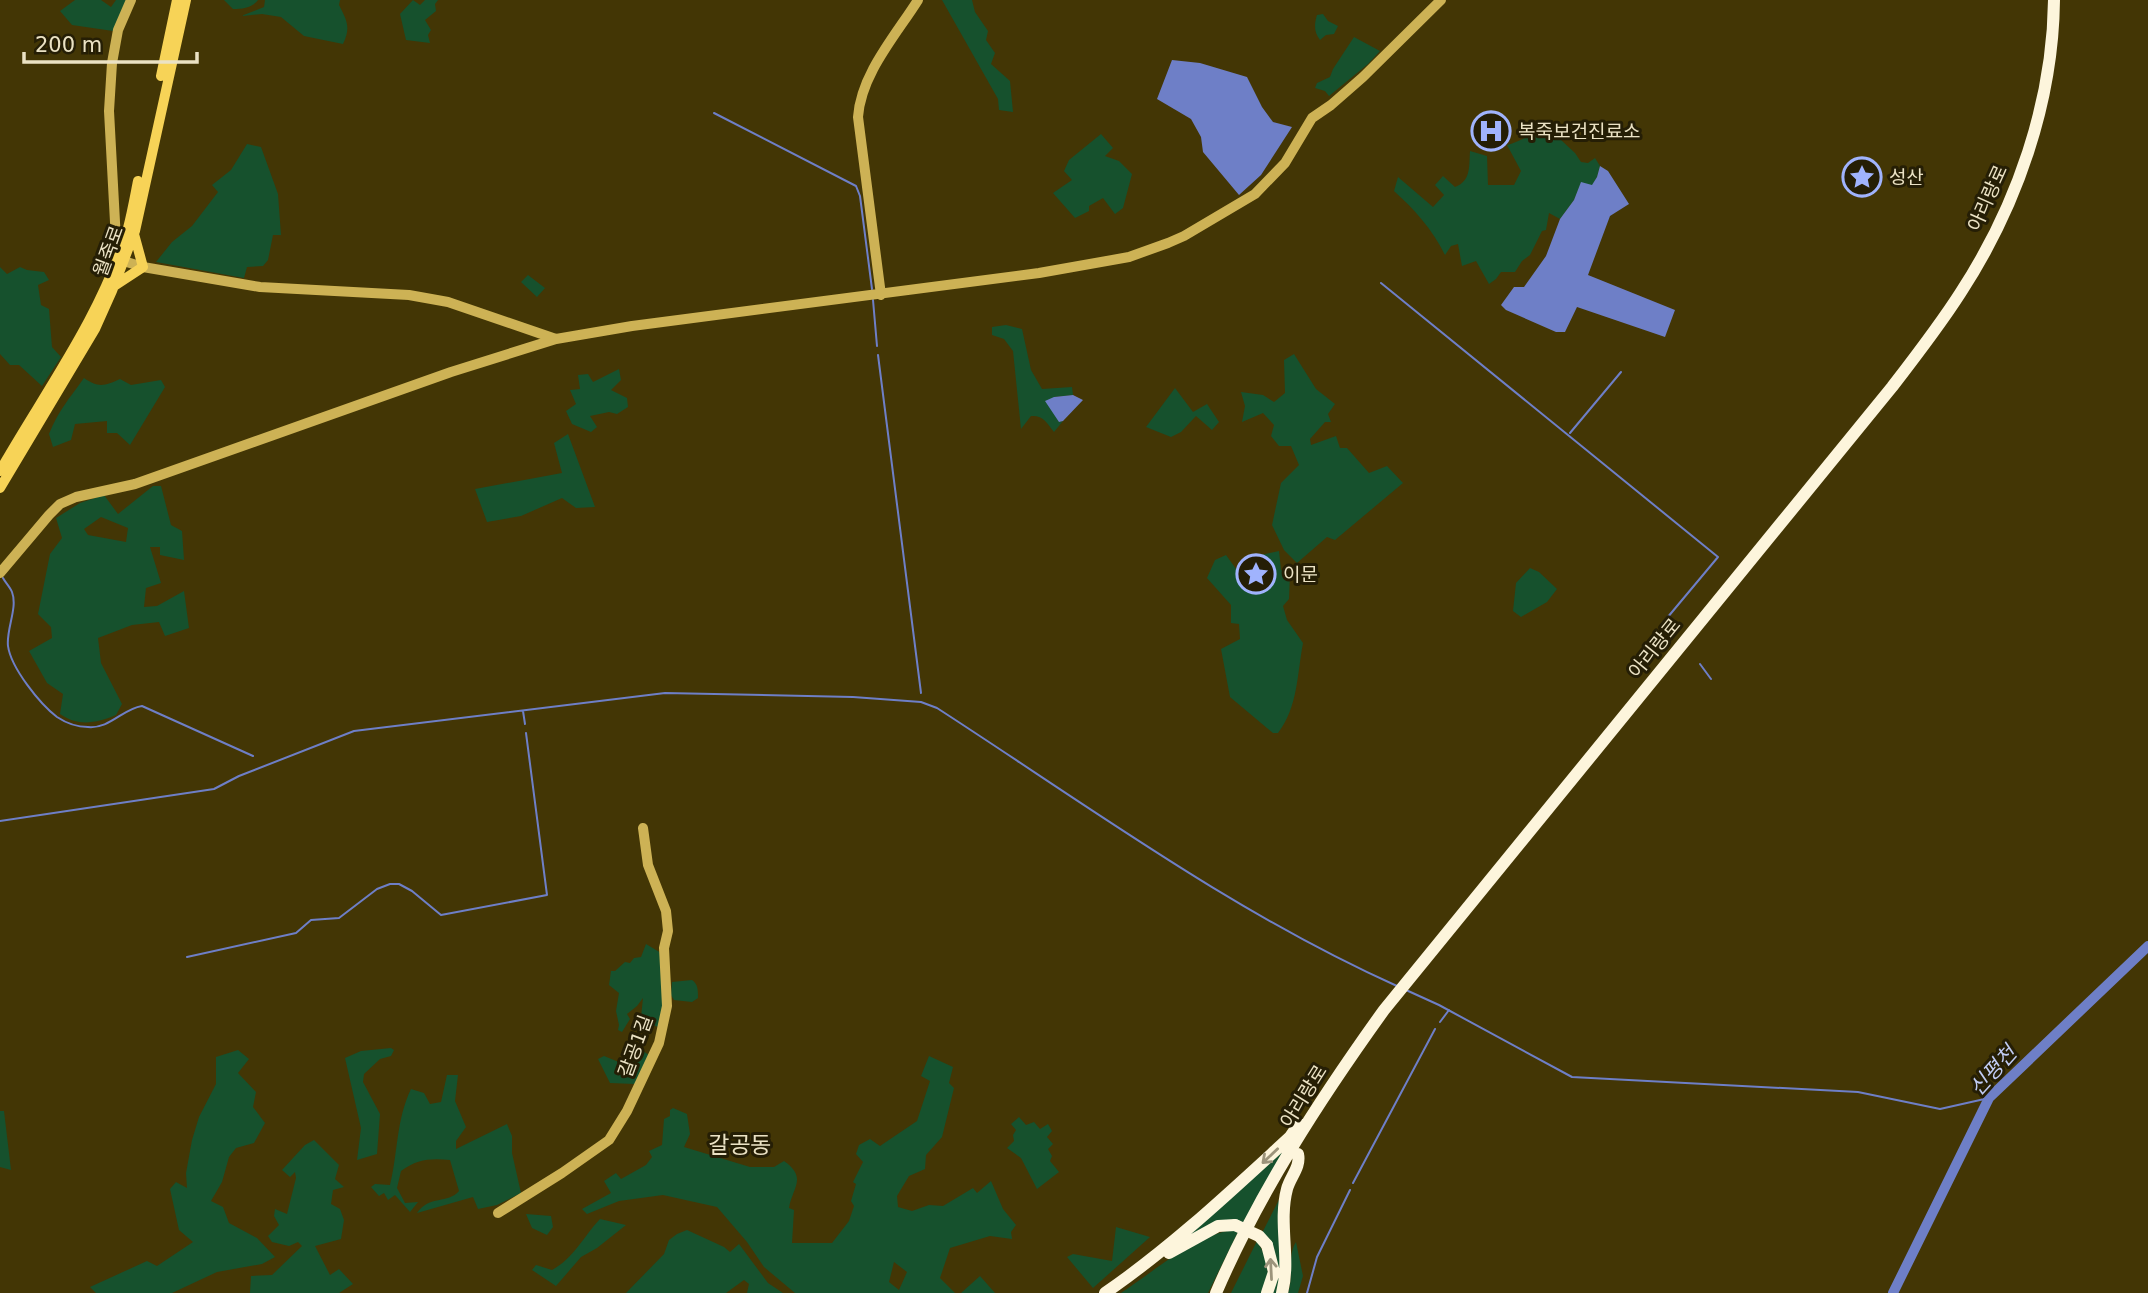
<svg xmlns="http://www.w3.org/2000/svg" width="2148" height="1293" viewBox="0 0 2148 1293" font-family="'DejaVu Sans','Noto Sans KR',sans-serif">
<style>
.green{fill:#16512d;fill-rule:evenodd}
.water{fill:#6e7fc7}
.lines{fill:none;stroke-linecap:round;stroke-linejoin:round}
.stream{stroke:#6e7fc7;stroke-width:2}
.river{stroke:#6e7fc7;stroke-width:10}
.secondary{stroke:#cdb255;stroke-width:10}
.primary{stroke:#f7d357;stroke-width:10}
.highway{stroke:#fdf5dc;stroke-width:12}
.highway-bridge{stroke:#fdf5dc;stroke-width:12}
.oneway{stroke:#9c947b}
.labels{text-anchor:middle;stroke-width:6;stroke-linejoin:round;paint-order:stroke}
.poi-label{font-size:19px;fill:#ebe2c4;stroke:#251e05;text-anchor:start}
.street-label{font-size:19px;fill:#ebe2c4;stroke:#251e05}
.water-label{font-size:21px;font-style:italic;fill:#c0cbf3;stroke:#251e05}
.quarter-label{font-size:23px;fill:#ebe2c4;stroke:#251e05}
</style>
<rect width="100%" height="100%" fill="#433605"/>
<path class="green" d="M 75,0 L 101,0 L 111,7 L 116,0 L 129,0 L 115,30 L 113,31 L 72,25 L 60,11 Z
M 224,0 L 258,0 C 252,8 243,9 233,9 Z
M 265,0 L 340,0 L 339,5 C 347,21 351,27 343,44 L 304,36 L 281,17 L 262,14 L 241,16 L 264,7 Z
M 413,0 L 420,5 L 425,0 L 438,0 L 435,4 L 436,11 L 425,20 L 431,30 L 428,35 L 430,43 L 406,40 L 400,14 Z
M 972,0 L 975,12 L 988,31 L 986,40 L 995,53 L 991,64 L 1010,81 L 1013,112 L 999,110 L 998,99 L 942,0 Z
M 1323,14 L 1328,21 L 1338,26 L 1334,34 L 1326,35 L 1320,40 C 1314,32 1314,25 1317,15 Z
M 1354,37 L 1380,51 L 1368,64 L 1329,96 L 1325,91 L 1315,88 L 1317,83 L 1330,77 L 1333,69 Z
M 1538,133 L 1544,138 L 1560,139 L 1575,153 L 1581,162 L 1588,163 L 1595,158 L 1600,166 L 1597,177 L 1592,186 L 1581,183 L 1574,200 L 1560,219 L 1549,213 L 1546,230 L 1542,231 L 1530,255 L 1522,261 L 1515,272 L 1501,272 L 1496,279 L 1489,284 L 1476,261 L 1462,266 L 1458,244 L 1451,246 L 1445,255 C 1432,229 1415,210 1394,191 L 1398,177 L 1433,207 L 1444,195 L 1435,185 L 1443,176 L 1455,187 C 1471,181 1469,167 1470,151 L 1487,156 L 1488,185 L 1514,185 L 1521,171 L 1507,145 C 1519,142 1527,136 1538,133 Z
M 1101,134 L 1113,148 L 1105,156 L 1119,161 L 1132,174 L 1123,208 L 1115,214 L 1103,198 L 1089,206 L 1089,211 L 1075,218 L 1053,193 L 1072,180 L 1064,171 L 1069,160 Z
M 247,144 L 261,147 L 278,194 L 281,235 L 273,235 L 268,260 L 263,266 L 247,267 L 244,278 L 156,262 L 172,242 L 192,226 L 218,192 L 212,185 L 231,170 Z
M 0,267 L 7,274 L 20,267 L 27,270 L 44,272 L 49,280 L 38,285 L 41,305 L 49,309 L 52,347 L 61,357 L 42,386 L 19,365 L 10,365 L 0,354 Z
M 528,275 L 545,288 L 537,297 L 521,282 Z
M 1006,325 L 1022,329 L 1031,370 L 1042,389 L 1072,387 L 1073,395 L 1054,397 L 1059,422 L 1063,421 L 1054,432 C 1047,423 1043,415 1031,416 L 1021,429 L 1013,351 L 1004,339 L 992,335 L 992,327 Z
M 1294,354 L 1316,389 L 1335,404 L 1328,414 L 1331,422 L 1325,422 L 1310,439 L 1311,445 L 1336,436 L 1340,448 L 1347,448 L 1369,473 L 1387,466 L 1403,483 L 1335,540 L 1327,537 L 1297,563 L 1284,550 L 1272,525 L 1281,483 L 1299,465 L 1291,446 L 1279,446 L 1271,436 L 1274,425 L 1263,413 L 1242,422 L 1245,406 L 1241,392 L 1263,395 L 1274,402 L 1285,393 L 1284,360 Z
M 619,369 L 621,380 L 611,390 L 627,398 L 628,407 L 617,414 L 609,412 L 590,416 L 597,427 L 591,432 L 572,424 L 566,411 L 576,404 L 570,390 L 580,389 L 578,375 L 588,374 L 593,382 Z
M 84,378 C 98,388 105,386 120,379 L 131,385 L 161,380 L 165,387 L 130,445 L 117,433 L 107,433 L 107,421 L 75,424 L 71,440 L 53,447 L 49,434 C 59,410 69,399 84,378 Z
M 1175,388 L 1193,412 L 1207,404 L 1219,422 L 1212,430 L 1196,416 L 1181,432 L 1171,437 L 1146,427 Z
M 568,434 L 595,507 L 576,508 L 562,498 L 521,516 L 487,522 L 475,489 L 562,473 L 554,443 Z
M 153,486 L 161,486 L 171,525 L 182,531 L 184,560 L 160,555 L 160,547 L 150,547 L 161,583 L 146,588 L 144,607 L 157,606 L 184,591 L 189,628 L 165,636 L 159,622 L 132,625 L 98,638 L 101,663 L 122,704 L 116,715 C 97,723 78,727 60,714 L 63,694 L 47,683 L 29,651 L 52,638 L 51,627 L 38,614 L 50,554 L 62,538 L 56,518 L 80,503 L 104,495 L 118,514 ZM 101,517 L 128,528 L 126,542 L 88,535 L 84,529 Z
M 1279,551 L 1281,570 L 1290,574 L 1289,599 L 1283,606 L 1287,620 L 1303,643 C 1297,675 1298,707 1278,733 L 1273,733 L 1230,697 L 1221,649 L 1240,639 L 1239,624 L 1231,623 L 1231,605 L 1207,578 L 1215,560 L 1226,555 L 1239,573 L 1261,574 L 1261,555 Z
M 1530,568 L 1539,572 L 1557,589 L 1547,602 L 1521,617 L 1513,611 L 1516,583 Z
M 646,944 L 661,953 L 664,991 L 661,1028 L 644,1022 L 641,1017 L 643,998 L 637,1006 L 627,1014 L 630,1019 L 622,1032 L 618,1030 L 619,1025 L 616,1011 L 619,993 L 609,985 L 611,971 L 615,971 L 625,962 L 630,963 L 634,958 L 641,957 Z
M 692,980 C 698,984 698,990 698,998 L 692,1002 L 674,1000 L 671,995 L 672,982 Z
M 391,1048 L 394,1050 L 391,1056 L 380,1059 L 364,1074 L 363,1082 L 380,1114 L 377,1154 L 357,1160 L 361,1128 L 345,1058 L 361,1051 Z
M 238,1050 L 249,1059 L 238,1073 L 256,1092 L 253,1107 L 265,1123 L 254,1143 L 236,1148 L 229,1157 L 222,1182 L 211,1201 L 223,1207 L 229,1223 L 257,1238 L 275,1257 L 262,1264 L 217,1272 L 172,1293 L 96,1293 L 90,1287 L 147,1261 L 157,1266 L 193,1242 L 179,1230 L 170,1189 L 176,1182 L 187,1188 L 186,1173 L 192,1140 L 199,1117 L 216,1084 L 216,1057 Z
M 636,1050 L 642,1050 L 650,1056 L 635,1084 L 610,1083 L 598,1059 L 604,1056 L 631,1067 L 634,1056 L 632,1051 Z
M 929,1056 L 953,1067 L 949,1083 L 954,1088 L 942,1137 L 926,1155 L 925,1169 L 909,1176 L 897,1196 L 898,1207 L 912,1211 L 929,1205 L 943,1206 L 973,1188 L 977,1193 L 991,1181 L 1003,1209 L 1016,1225 L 1011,1232 L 1012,1239 L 990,1236 L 950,1248 L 940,1278 L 955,1293 L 795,1293 L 764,1267 L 747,1242 L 717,1207 L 663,1195 L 619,1201 L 587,1214 L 582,1209 L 611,1193 L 604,1181 L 616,1173 L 621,1179 L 646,1165 L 652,1157 L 649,1151 L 662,1145 L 664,1119 L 670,1116 L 670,1110 L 673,1108 L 687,1114 L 690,1134 L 684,1147 L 750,1167 L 774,1167 L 784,1161 C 808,1178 792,1188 789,1208 L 794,1210 L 792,1243 L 832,1243 L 849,1221 L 854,1206 L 851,1201 L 856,1184 L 853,1182 L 863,1162 L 856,1154 L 859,1145 L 870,1139 L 880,1146 L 917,1121 L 930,1081 L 921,1076 ZM 894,1262 L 907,1272 L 899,1290 L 889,1282 Z
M 447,1075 L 458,1075 L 455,1101 L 466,1127 L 456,1141 L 456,1149 L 507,1124 L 512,1136 L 512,1153 L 521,1193 L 497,1205 L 478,1209 L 473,1197 L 417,1213 C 429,1195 448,1204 459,1191 L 450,1160 C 431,1158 417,1159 401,1171 L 397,1188 L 405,1203 L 418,1202 L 410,1212 L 395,1195 L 388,1200 L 384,1193 L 379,1196 L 371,1187 L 375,1184 L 390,1185 C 398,1153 396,1120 411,1089 L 424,1093 L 430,1104 L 441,1102 Z
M 0,1111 L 4,1111 L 11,1170 L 0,1167 Z
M 1019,1117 L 1026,1125 L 1034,1122 L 1040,1129 L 1048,1124 L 1052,1131 L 1047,1137 L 1053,1144 L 1048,1149 L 1052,1156 L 1050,1161 L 1059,1172 L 1037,1189 L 1021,1158 L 1007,1148 L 1014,1141 L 1013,1135 L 1016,1130 L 1011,1124 Z
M 314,1140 L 339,1165 L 335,1179 L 344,1187 L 333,1190 L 331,1204 L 340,1209 L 344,1220 L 341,1239 L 315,1246 L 330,1275 L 339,1269 L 353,1284 L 339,1293 L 250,1293 L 251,1276 L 272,1275 L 302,1246 L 298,1242 L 289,1246 L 272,1242 L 268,1236 L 279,1225 L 274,1216 L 275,1209 L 287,1214 L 296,1178 L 295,1172 L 290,1177 L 282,1170 L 305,1145 Z
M 1286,1148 L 1243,1224 L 1179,1243 Z
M 1284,1190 L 1279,1293 L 1271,1293 L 1262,1233 Z
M 526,1214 L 551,1216 L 553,1227 L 547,1235 L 532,1228 Z
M 600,1219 L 626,1225 L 597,1248 L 581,1257 L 556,1286 L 532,1270 L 536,1265 L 552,1270 C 573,1259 584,1236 600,1219 Z
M 1116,1227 L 1150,1237 L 1093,1288 L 1067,1257 L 1073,1254 L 1112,1261 Z
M 687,1230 L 724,1247 L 730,1252 L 739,1244 L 768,1283 L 783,1293 L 747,1293 L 749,1284 L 744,1280 L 726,1293 L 626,1293 L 664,1254 L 669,1240 L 677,1234 Z
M 1233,1230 L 1238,1232 L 1208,1293 L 1121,1293 C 1153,1272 1195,1235 1233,1230 Z
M 1257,1241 C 1269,1262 1272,1270 1263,1293 L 1231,1293 Z
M 1296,1242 L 1303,1276 L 1298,1293 L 1288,1293 C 1294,1277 1287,1255 1296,1242 Z
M 980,1276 L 995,1293 L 961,1293 Z"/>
<path class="water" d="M 1172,60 L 1200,63 L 1247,77 L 1262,107 L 1273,122 L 1292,127 L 1261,175 L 1239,195 L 1203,152 L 1201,137 L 1191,119 L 1157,99 Z
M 1600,166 L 1608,171 L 1629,204 L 1610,216 L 1588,275 L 1675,310 L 1665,337 L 1577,307 L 1565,332 L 1556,332 L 1506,310 L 1501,305 L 1514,287 L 1524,287 L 1546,256 L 1560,219 L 1574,200 L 1581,182 L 1592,185 L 1597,177 Z
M 1073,395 L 1083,400 L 1063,421 L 1059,422 L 1045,401 L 1054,397 Z"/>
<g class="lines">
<path class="stream" d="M 714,113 L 856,186 L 860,196 L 872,289
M 1381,283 L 1718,557 L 1662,624 L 1665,627
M 873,300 L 877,346
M 878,355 L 921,693
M 1570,433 L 1621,372
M 3,578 C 5,582 10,587 12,592 C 18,608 6,629 8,646 C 11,668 40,704 57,717 C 66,723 77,727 88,727 C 110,729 122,709 142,706 L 253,756
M 1700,664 L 1711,679
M 523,711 L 525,724
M 0,821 L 214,789 L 239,776 L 354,731 L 665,693 L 853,697 L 921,702 L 937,708 C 1087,805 1234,913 1397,986
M 187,957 L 296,933 L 311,920 L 339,918 L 377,889 L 390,884 L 399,884 L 412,891 L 441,915 L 547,895 L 526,733
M 1406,990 L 1439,1005 L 1572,1077 L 1858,1092 L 1940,1109 L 1989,1098
M 1440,1022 L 1449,1010
M 1353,1183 L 1435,1029
M 1307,1293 L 1317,1257 L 1350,1190"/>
<path class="river" d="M 1893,1293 L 1989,1098 L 2148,946"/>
<path class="secondary" d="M 131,0 L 118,30 L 112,63 L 109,111 L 117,259 L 143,267 L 260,287 L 409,295 L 448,302 L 556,339
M 881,295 L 858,117 C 861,74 896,35 918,0
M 0,573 L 49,515 L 60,504 L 76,497 L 135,484 L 451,372 L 556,339 L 632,326 L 1039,273 L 1129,257 L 1168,243 L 1184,236 L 1255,194 L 1285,163 L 1312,118 L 1331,105 L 1363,77 L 1441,0
M 498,1213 L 562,1173 L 609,1140 L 627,1111 L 659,1043 L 667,1006 L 664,948 L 668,931 L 666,911 L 648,865 L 643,828"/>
<path class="primary" d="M 161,76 L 177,0
M 114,286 L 143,267 L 134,234
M 0,471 C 45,392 102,316 128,228 C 132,213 135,196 138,181
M 0,488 L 95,329 L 112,291 L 135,231 L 186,0"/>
<path class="highway" d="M 1267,1245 L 1274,1272 L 1267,1293
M 1169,1253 L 1218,1226 L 1235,1225
M 1105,1293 C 1172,1247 1231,1191 1290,1137 L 1299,1124
M 1216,1293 C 1259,1193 1320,1099 1384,1010 L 1892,387 C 1916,356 1940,325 1961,292 C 2017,206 2053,102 2054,0
M 1282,1293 C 1291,1259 1278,1223 1287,1189 C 1290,1177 1301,1167 1298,1154"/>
<path class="highway-bridge" d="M 1235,1225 L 1259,1236 L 1267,1245"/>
</g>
<defs><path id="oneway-shaft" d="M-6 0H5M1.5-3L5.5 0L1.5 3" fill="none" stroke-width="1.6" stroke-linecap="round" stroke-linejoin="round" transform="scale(1.75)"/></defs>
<g class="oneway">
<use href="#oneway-shaft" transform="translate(1270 1156) rotate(137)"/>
<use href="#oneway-shaft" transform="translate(1271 1269) rotate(-93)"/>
</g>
<defs>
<g id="hospital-ring" transform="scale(2.0125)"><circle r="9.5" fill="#251e05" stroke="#a0b3fd" stroke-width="1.5"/><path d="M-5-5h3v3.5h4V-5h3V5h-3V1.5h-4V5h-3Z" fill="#a0b3fd"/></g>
<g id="sight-ring" transform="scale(2.0125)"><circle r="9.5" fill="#251e05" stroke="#a0b3fd" stroke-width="1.5"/><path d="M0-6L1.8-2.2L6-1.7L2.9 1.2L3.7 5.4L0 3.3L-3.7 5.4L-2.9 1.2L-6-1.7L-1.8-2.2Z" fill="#a0b3fd"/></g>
</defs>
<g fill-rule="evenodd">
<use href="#hospital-ring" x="1491" y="131"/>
<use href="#sight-ring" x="1862" y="177"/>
<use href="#sight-ring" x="1256" y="574"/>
</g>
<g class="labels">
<g class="poi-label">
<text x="1518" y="138">복죽보건진료소</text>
<text x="1889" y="184">성산</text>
<text x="1283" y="581">이문</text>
</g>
<g class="street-label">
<text transform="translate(1987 198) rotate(-66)" y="7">아리랑로</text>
<text transform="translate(108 251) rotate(-70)" y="7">월죽로</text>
<text transform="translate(1654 648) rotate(-51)" y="7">아리랑로</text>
<text transform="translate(635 1046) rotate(-70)" y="7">갈공1길</text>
<text transform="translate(1303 1096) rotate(-58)" y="7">아리랑로</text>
</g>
<g class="water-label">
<text transform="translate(1993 1071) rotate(-48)" y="7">신평천</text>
</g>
<g class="quarter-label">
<text x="740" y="1153">갈공동</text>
</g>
</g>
<path d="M24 52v10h173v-10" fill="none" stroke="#ebe2c4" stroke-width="3.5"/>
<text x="35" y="52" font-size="21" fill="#ebe2c4" stroke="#251e05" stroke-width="5" paint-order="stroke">200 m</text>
</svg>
